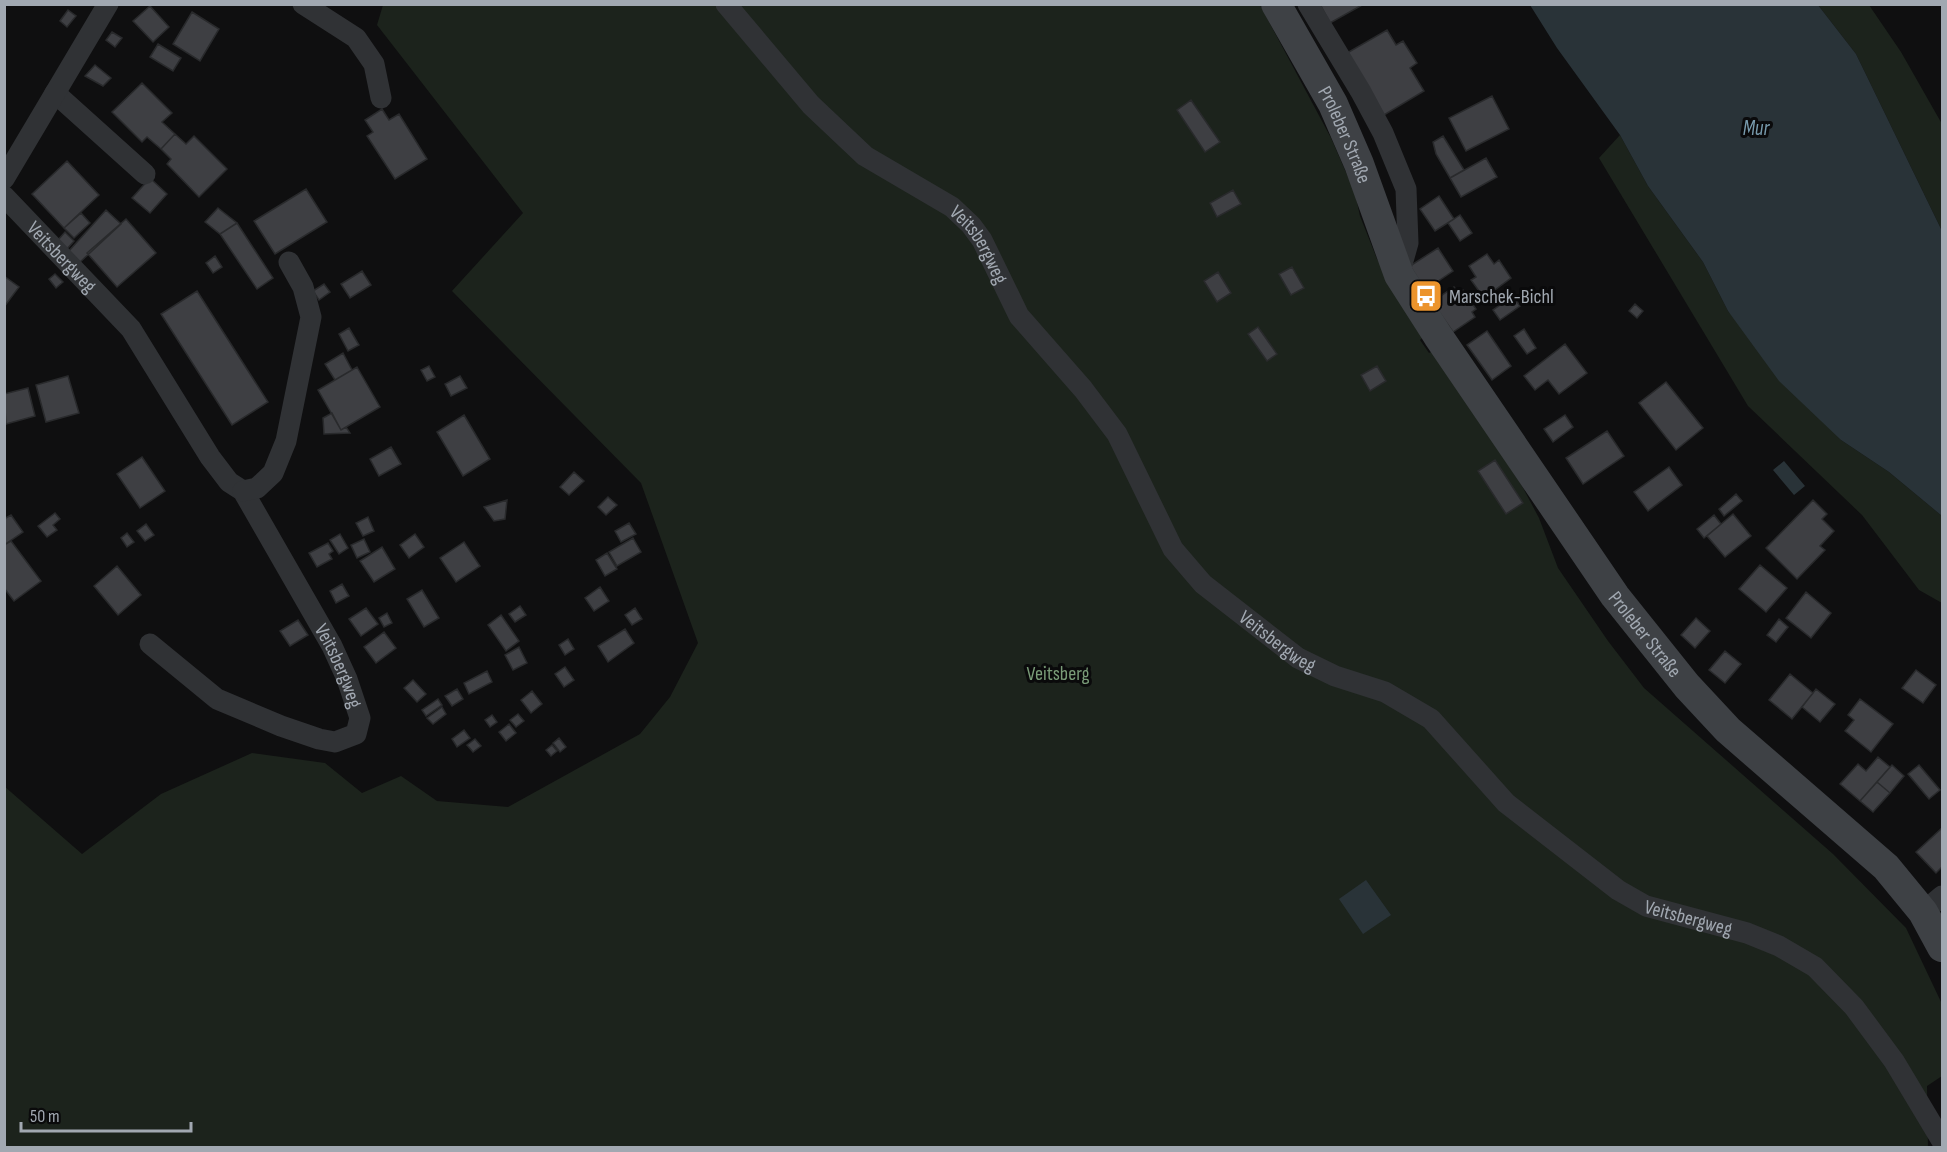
<svg xmlns="http://www.w3.org/2000/svg" width="1947" height="1152" viewBox="0 0 1947 1152" font-family="'Sofia Sans Condensed',sans-serif">
<style>
.green{fill:#1c231c}
.water{fill:#293338}
.building{fill:#3e3f43;stroke:#292a2c;stroke-width:1.5}
.lines{fill:none;stroke-linecap:round;stroke-linejoin:round}
.minor{stroke:#303235;stroke-width:21}
.secondary{stroke:#3e4145;stroke-width:30}
.labels{text-anchor:middle;stroke-width:6;stroke-linejoin:round;paint-order:stroke}
.street-label{font-size:20px;fill:#a1a8b1;stroke:#0a0a0b}
.poi-label{font-size:20px;fill:#a1a8b1;stroke:#0a0a0b;text-anchor:start}
.park-label{font-size:20px;fill:#7a9c78;stroke:#0a0a0b}
.water-label{font-size:21px;font-style:italic;fill:#779aac;stroke:#0a0a0b}
</style>
<rect width="100%" height="100%" fill="#0f0f10"/>
<path class="green" d="M 383,5 L 1260,5 L 1331,138 L 1355,193 L 1360,216 L 1377,259 L 1423,337 L 1420,340 L 1429,353 L 1433,351 L 1522,486 L 1539,518 L 1558,568 L 1608,641 L 1644,688 L 1833,854 L 1906,928 L 1942,1004 L 1942,1076 L 1927,1086 L 1928,1148 L 5,1147 L 4,786 L 82,854 L 161,794 L 252,753 L 325,763 L 362,793 L 401,776 L 437,801 L 508,807 L 640,734 L 670,697 L 698,643 L 641,483 L 452,291 L 523,213 L 377,25 Z
M 1818,5 L 1869,5 L 1901,52 L 1942,124 L 1942,231 L 1856,54 Z
M 1620,135 L 1648,186 L 1703,262 L 1728,311 L 1841,440 L 1889,472 L 1942,516 L 1942,603 L 1919,590 L 1862,515 L 1748,406 L 1599,158 Z"/>
<path class="water" d="M 1530,5 L 1818,5 L 1856,54 L 1942,231 L 1942,516 L 1889,472 L 1841,440 L 1779,381 L 1728,311 L 1703,262 L 1648,186 L 1620,135 L 1557,48 Z
M 1784,461 L 1805,486 L 1794,495 L 1773,470 Z
M 1366,880 L 1391,915 L 1363,934 L 1339,899 Z"/>
<path class="building" d="M 1320,4 L 1364,4 L 1330,23 Z
M 150,6 L 169,27 L 153,42 L 133,21 Z
M 68,10 L 76,16 L 67,27 L 60,21 Z
M 192,12 L 219,29 L 200,61 L 173,44 Z
M 1387,30 L 1396,45 L 1403,41 L 1417,63 L 1410,68 L 1424,91 L 1384,115 L 1347,53 Z
M 112,32 L 122,38 L 115,47 L 106,40 Z
M 158,44 L 181,58 L 173,71 L 150,57 Z
M 95,65 L 111,78 L 103,86 L 85,76 Z
M 142,83 L 172,113 L 162,122 L 175,134 L 161,149 L 147,137 L 142,142 L 112,112 Z
M 1492,96 L 1509,129 L 1466,151 L 1449,118 Z
M 1191,100 L 1220,142 L 1205,152 L 1177,110 Z
M 382,109 L 389,120 L 399,114 L 427,159 L 395,179 L 367,136 L 373,132 L 365,120 Z
M 175,134 L 186,144 L 194,136 L 227,169 L 199,197 L 167,164 L 171,159 L 161,149 Z
M 1443,136 L 1464,170 L 1450,178 L 1436,154 L 1433,142 Z
M 1486,158 L 1497,177 L 1461,197 L 1450,178 Z
M 67,161 L 99,195 L 64,228 L 32,194 Z
M 150,178 L 167,194 L 150,213 L 132,198 Z
M 306,189 L 327,222 L 275,254 L 254,221 Z
M 1233,190 L 1241,204 L 1217,217 L 1210,203 Z
M 1439,196 L 1454,219 L 1435,231 L 1420,209 Z
M 218,208 L 237,223 L 220,234 L 205,222 Z
M 106,210 L 121,224 L 79,263 L 68,252 Z
M 81,213 L 90,223 L 74,238 L 64,228 Z
M 1460,215 L 1472,233 L 1460,241 L 1448,223 Z
M 126,219 L 156,253 L 117,287 L 87,253 Z
M 237,223 L 273,278 L 257,289 L 220,234 Z
M 65,232 L 74,241 L 67,249 L 58,240 Z
M 1438,248 L 1453,271 L 1425,290 L 1410,266 Z
M 1487,254 L 1494,264 L 1499,260 L 1511,278 L 1484,298 L 1471,280 L 1476,277 L 1469,266 Z
M 215,256 L 222,267 L 213,273 L 206,263 Z
M 1292,267 L 1304,288 L 1291,295 L 1279,274 Z
M 362,271 L 371,285 L 350,298 L 341,284 Z
M 1218,272 L 1231,293 L 1217,302 L 1204,281 Z
M 55,274 L 63,282 L 56,288 L 49,279 Z
M 4,276 L 19,287 L 4,307 Z
M 324,284 L 330,292 L 319,300 L 313,291 Z
M 1454,287 L 1459,293 L 1463,290 L 1476,309 L 1472,312 L 1475,317 L 1453,332 L 1432,302 Z
M 197,291 L 268,402 L 232,425 L 161,314 Z
M 1513,296 L 1520,306 L 1500,320 L 1493,310 Z
M 1635,304 L 1643,311 L 1637,318 L 1629,311 Z
M 1258,327 L 1277,354 L 1267,361 L 1248,334 Z
M 349,328 L 359,345 L 348,351 L 339,334 Z
M 1524,329 L 1536,348 L 1527,354 L 1514,336 Z
M 1487,331 L 1511,366 L 1492,380 L 1467,345 Z
M 1565,344 L 1587,373 L 1559,394 L 1548,380 L 1535,390 L 1524,376 Z
M 343,353 L 352,370 L 335,380 L 325,364 Z
M 429,366 L 435,377 L 427,381 L 421,370 Z
M 1377,366 L 1386,381 L 1370,391 L 1361,375 Z
M 357,367 L 380,407 L 341,430 L 318,390 Z
M 68,376 L 79,413 L 46,422 L 36,385 Z
M 460,376 L 467,388 L 451,396 L 445,384 Z
M 1666,382 L 1703,428 L 1676,450 L 1639,403 Z
M 28,388 L 35,416 L 6,424 L 4,394 Z
M 332,413 L 341,430 L 346,427 L 350,433 L 324,434 L 323,418 Z
M 464,415 L 490,459 L 463,476 L 437,432 Z
M 1565,415 L 1573,427 L 1553,442 L 1544,429 Z
M 1607,431 L 1624,456 L 1583,484 L 1566,458 Z
M 391,447 L 401,464 L 379,476 L 370,459 Z
M 142,457 L 165,491 L 140,508 L 117,474 Z
M 1495,460 L 1523,503 L 1506,514 L 1478,471 Z
M 1669,467 L 1682,485 L 1648,511 L 1634,492 Z
M 574,472 L 584,481 L 569,495 L 560,487 Z
M 1736,494 L 1742,501 L 1724,516 L 1719,509 Z
M 608,497 L 617,505 L 606,515 L 598,507 Z
M 507,500 L 505,519 L 494,521 L 484,507 Z
M 1813,500 L 1827,514 L 1822,519 L 1834,531 L 1820,546 L 1825,550 L 1797,579 L 1766,548 Z
M 55,513 L 60,519 L 53,525 L 57,530 L 47,537 L 38,526 Z
M 1733,514 L 1751,536 L 1725,557 L 1707,536 Z
M 11,515 L 23,532 L 4,545 L 4,519 Z
M 1714,515 L 1721,524 L 1704,538 L 1697,529 Z
M 368,517 L 374,531 L 363,536 L 356,523 Z
M 629,523 L 636,534 L 621,542 L 615,531 Z
M 146,524 L 154,535 L 145,541 L 137,531 Z
M 127,533 L 134,542 L 127,547 L 121,538 Z
M 340,534 L 348,548 L 339,554 L 330,540 Z
M 415,534 L 424,547 L 409,558 L 400,545 Z
M 633,538 L 641,552 L 617,566 L 609,552 Z
M 364,539 L 370,552 L 357,558 L 351,545 Z
M 11,541 L 41,581 L 14,601 L 4,588 L 4,545 Z
M 464,542 L 480,566 L 456,582 L 440,558 Z
M 328,543 L 333,551 L 329,554 L 332,559 L 317,567 L 309,553 Z
M 382,547 L 395,569 L 374,582 L 360,561 Z
M 607,553 L 617,569 L 605,576 L 596,560 Z
M 1760,565 L 1787,588 L 1766,612 L 1739,589 Z
M 117,566 L 141,595 L 118,615 L 94,586 Z
M 342,584 L 349,596 L 336,603 L 330,591 Z
M 600,587 L 609,601 L 594,611 L 585,598 Z
M 422,590 L 439,618 L 424,627 L 407,599 Z
M 1806,592 L 1831,613 L 1811,638 L 1786,618 Z
M 520,606 L 526,615 L 515,622 L 509,614 Z
M 366,608 L 378,624 L 361,636 L 349,619 Z
M 635,608 L 642,619 L 632,625 L 625,615 Z
M 387,613 L 392,623 L 384,627 L 379,618 Z
M 501,615 L 519,641 L 506,651 L 488,625 Z
M 1696,618 L 1710,631 L 1695,648 L 1681,635 Z
M 1779,619 L 1788,627 L 1776,642 L 1767,635 Z
M 298,620 L 308,635 L 290,646 L 280,631 Z
M 625,629 L 634,643 L 608,662 L 598,646 Z
M 384,632 L 396,648 L 376,663 L 364,647 Z
M 568,639 L 574,649 L 565,655 L 559,645 Z
M 519,647 L 527,663 L 513,670 L 505,655 Z
M 1725,651 L 1741,664 L 1725,683 L 1709,670 Z
M 565,667 L 574,680 L 564,687 L 555,674 Z
M 1916,670 L 1936,685 L 1923,703 L 1902,688 Z
M 487,671 L 492,682 L 469,694 L 464,683 Z
M 1790,674 L 1813,693 L 1792,719 L 1769,700 Z
M 413,680 L 426,694 L 417,702 L 404,688 Z
M 457,689 L 463,699 L 452,706 L 445,696 Z
M 1816,689 L 1835,704 L 1820,722 L 1802,707 Z
M 532,691 L 542,704 L 531,713 L 521,700 Z
M 438,699 L 442,705 L 426,716 L 422,710 Z
M 1860,699 L 1893,724 L 1871,752 L 1845,731 L 1854,720 L 1848,715 Z
M 442,707 L 446,714 L 433,724 L 427,718 Z
M 518,714 L 524,721 L 516,727 L 510,720 Z
M 492,715 L 497,722 L 490,727 L 485,720 Z
M 509,724 L 516,733 L 506,741 L 499,732 Z
M 464,730 L 470,738 L 457,747 L 452,739 Z
M 559,738 L 566,747 L 560,752 L 553,743 Z
M 475,739 L 481,746 L 473,752 L 467,745 Z
M 552,745 L 557,751 L 551,756 L 546,750 Z
M 1878,757 L 1890,767 L 1860,801 L 1840,784 L 1858,764 L 1866,771 Z
M 1892,765 L 1904,776 L 1890,793 L 1877,782 Z
M 1919,765 L 1940,790 L 1929,799 L 1908,774 Z
M 1877,782 L 1890,793 L 1873,812 L 1860,801 Z
M 1942,828 L 1942,867 L 1936,873 L 1916,852 Z"/>
<g class="lines">
<g class="minor">
<path d="M 303,4 L 356,38 L 374,64 L 381,98"/>
<path id="s1" d="M 726,4 L 811,105 L 865,156 L 952,207 L 971,225 L 982,240 L 1019,316 L 1083,389 L 1117,434 L 1173,549 L 1203,584 L 1298,658 L 1335,676 L 1385,692 L 1431,719 L 1506,803 L 1618,890 L 1646,906 L 1747,933 L 1779,946 L 1815,967 L 1854,1007 L 1894,1061 L 1942,1141"/>
<path d="M 1308,4 L 1361,92 L 1383,133 L 1406,189 L 1408,243 L 1399,275"/>
<path d="M 55,93 L 145,174"/>
<path d="M 4,179 L 108,4"/>
<path id="s2" d="M 4,196 L 131,329 L 210,457 L 229,482 L 243,491 L 332,646 L 347,679 L 360,718 L 356,734 L 335,742 L 319,739 L 281,726 L 217,699 L 150,644"/>
<path d="M 243,491 L 257,488 L 273,473 L 286,441 L 311,317 L 303,287 L 289,262"/>
<path d="M 1923,912 L 1942,896"/>
</g>
<path class="secondary" id="s3" d="M 1276,4 L 1333,104 L 1359,164 L 1399,275 L 1438,336 L 1615,596 L 1687,686 L 1728,730 L 1886,867 L 1923,912 L 1942,947"/>
</g>
<defs>
<g id="bus-square" transform="scale(1.725)"><rect x="-9" y="-9" width="18" height="18" rx="4" fill="#ec942c" stroke="#0a0a0b"/><path d="M-5-6H5V4H4V6H2V4H-2V6H-4V4H-5ZM-3.5-4V0h7V-4ZM-3.5 1.2v1.5H-2V1.2ZM2 1.2v1.5H3.5V1.2Z" fill="#fff"/></g>
</defs>
<g fill-rule="evenodd">
<use href="#bus-square" x="1426" y="296"/>
</g>
<g class="labels">
<g class="street-label">
<text dy="7" stroke="none"><textPath href="#s3" startOffset="148">Proleber Straße</textPath></text>
<text dy="7" stroke="none"><textPath href="#s1" startOffset="354">Veitsbergweg</textPath></text>
<text dy="7" stroke="none"><textPath href="#s2" startOffset="84">Veitsbergweg</textPath></text>
<text dy="7" stroke="none"><textPath href="#s3" startOffset="734">Proleber Straße</textPath></text>
<text dy="7" stroke="none"><textPath href="#s1" startOffset="858">Veitsbergweg</textPath></text>
<text dy="7" stroke="none"><textPath href="#s2" startOffset="582">Veitsbergweg</textPath></text>
<text dy="7" stroke="none"><textPath href="#s1" startOffset="1362">Veitsbergweg</textPath></text>
</g>
<g class="poi-label">
<text x="1449" y="303">Marschek-Bichl</text>
</g>
<g class="park-label">
<text x="1058" y="680">Veitsberg</text>
</g>
<g class="water-label">
<text x="1756" y="135">Mur</text>
</g>
</g>
<rect width="1947" height="1152" fill="none" stroke="#a1a8b1" stroke-width="12"/>
<path d="M21 1122v9h170v-9" fill="none" stroke="#a1a8b1" stroke-width="3"/>
<text x="30" y="1122" font-size="18" fill="#a1a8b1" stroke="#0a0a0b" stroke-width="4.5" paint-order="stroke">50 m</text>
</svg>
